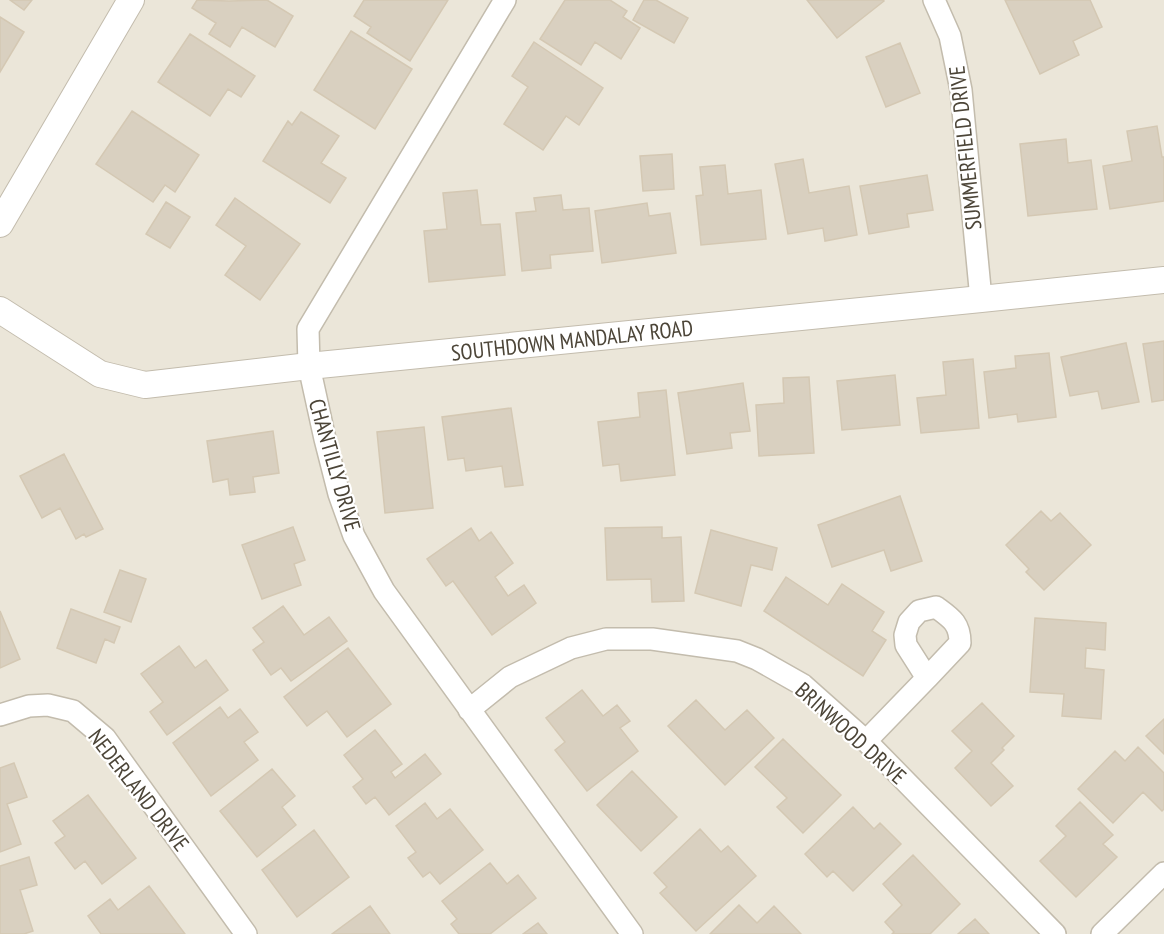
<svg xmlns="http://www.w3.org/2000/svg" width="1164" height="934" viewBox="0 0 1164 934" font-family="'PT Sans Narrow',sans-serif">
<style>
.residential{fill:#ebe6d9}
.building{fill:#d9d0c0;stroke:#d4c8b3;stroke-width:1.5}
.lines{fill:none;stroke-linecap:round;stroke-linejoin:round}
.minor-casing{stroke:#c3bcad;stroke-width:24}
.tertiary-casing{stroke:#c3bcad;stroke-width:28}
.minor{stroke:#fff;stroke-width:21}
.tertiary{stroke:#fff;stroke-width:26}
.labels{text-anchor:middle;stroke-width:4.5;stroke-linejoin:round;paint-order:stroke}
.street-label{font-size:22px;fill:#4c4538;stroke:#fff}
</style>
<rect width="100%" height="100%" fill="#f6f4eb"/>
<path class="residential" d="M 0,0 L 1164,0 L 1164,934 L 0,934 Z"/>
<path class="building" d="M 10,0 L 32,0 L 24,10 Z
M 197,0 L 229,1 L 267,0 L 293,16 L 275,47 L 242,27 L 230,47 L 209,34 L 216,23 L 192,8 Z
M 364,0 L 448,0 L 410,61 L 367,33 L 371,27 L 354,16 Z
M 565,0 L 610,0 L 627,11 L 623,17 L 640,28 L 621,59 L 595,42 L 581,65 L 540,39 Z
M 644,0 L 656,0 L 688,18 L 674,43 L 633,20 Z
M 807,0 L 883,0 L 884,1 L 837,38 Z
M 1005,0 L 1090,0 L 1102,27 L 1073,41 L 1079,55 L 1040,74 Z
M 0,17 L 24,32 L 0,72 Z
M 351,31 L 412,69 L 375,129 L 314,90 Z
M 190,34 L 255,76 L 241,97 L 228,89 L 210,116 L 158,82 Z
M 534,42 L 603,88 L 579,125 L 566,116 L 543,150 L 504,124 L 528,87 L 512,76 Z
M 900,43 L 920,93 L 886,107 L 866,57 Z
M 132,111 L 199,155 L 175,192 L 165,185 L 153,202 L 96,164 Z
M 301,112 L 339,136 L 321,163 L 346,178 L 330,203 L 263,161 L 288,121 L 292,125 Z
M 1157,126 L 1162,157 L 1164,157 L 1164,201 L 1110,209 L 1103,166 L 1132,161 L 1127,131 Z
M 1066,139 L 1068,163 L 1091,160 L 1097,209 L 1028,216 L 1020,144 Z
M 672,154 L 674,189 L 643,191 L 640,156 Z
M 803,159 L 809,193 L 849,186 L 857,235 L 825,241 L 823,228 L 788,234 L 775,164 Z
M 725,165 L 728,194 L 761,190 L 766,239 L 701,245 L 696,196 L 703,195 L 700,167 Z
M 927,175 L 933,210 L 907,214 L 909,227 L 869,234 L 860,186 Z
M 477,190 L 481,225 L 500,224 L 505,275 L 429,282 L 424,231 L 447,229 L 443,193 Z
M 561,195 L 563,210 L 589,208 L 593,251 L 550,255 L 551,268 L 522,271 L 516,213 L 536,211 L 534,198 Z
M 235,198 L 300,244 L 260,300 L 225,275 L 246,246 L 216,225 Z
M 166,202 L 190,217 L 170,248 L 146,234 Z
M 647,203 L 649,216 L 670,213 L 676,253 L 602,263 L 595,211 Z
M 1164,341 L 1164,400 L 1152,402 L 1143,344 Z
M 1126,343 L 1139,402 L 1102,409 L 1098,391 L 1070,396 L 1061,357 Z
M 1049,353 L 1056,417 L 1018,422 L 1017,414 L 989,418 L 984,372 L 1016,368 L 1015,356 Z
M 973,359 L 979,428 L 921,433 L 917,398 L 946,395 L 943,362 Z
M 895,375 L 900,425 L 842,430 L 837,381 Z
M 809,377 L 814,453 L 759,456 L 756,405 L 784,403 L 783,378 Z
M 743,383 L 750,431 L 730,433 L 732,448 L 687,454 L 678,393 Z
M 666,390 L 675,475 L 621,481 L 619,464 L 603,466 L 598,422 L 640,417 L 638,393 Z
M 511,408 L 523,485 L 505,487 L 502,466 L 466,471 L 464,458 L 448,460 L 442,417 Z
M 424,427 L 433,508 L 385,513 L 377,432 Z
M 273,431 L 279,473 L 253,477 L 255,492 L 230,495 L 228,479 L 213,482 L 207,441 Z
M 64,454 L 103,529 L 86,537 L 84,534 L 76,539 L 60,508 L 42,518 L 20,476 Z
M 900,496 L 922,561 L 891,571 L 884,550 L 832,567 L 818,525 Z
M 1041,511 L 1051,521 L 1060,513 L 1091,545 L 1044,590 L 1026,572 L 1029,569 L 1006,545 Z
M 293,527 L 305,560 L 294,564 L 301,585 L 262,599 L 242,545 Z
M 662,527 L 662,538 L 681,537 L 684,601 L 652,602 L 651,579 L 607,580 L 605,528 Z
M 471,528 L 479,541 L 491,532 L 513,563 L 495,577 L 508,596 L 524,585 L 536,603 L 492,635 L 453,581 L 446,586 L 427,559 Z
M 711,530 L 777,548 L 772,570 L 751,565 L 741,606 L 695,593 Z
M 120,570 L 146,579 L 131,622 L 104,612 Z
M 786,577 L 828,605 L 842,584 L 884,612 L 872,631 L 886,640 L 863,676 L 764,611 Z
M 283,606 L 304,635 L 329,617 L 347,641 L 291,681 L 281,668 L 271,675 L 253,650 L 264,642 L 253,628 Z
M 71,609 L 120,627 L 114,643 L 105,639 L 96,663 L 57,648 Z
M 0,611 L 20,659 L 0,668 Z
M 1035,618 L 1106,623 L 1105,650 L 1086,648 L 1085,668 L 1104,670 L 1101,719 L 1062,716 L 1064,694 L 1030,692 Z
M 179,646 L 195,668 L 206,660 L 228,690 L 167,735 L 150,712 L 163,702 L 141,674 Z
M 348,648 L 391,704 L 347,737 L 327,711 L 307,726 L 284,697 Z
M 582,690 L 603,716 L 617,705 L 630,721 L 620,728 L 638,751 L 587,791 L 555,750 L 565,742 L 546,718 Z
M 696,700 L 725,730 L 747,710 L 774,738 L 725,785 L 668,726 Z
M 982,703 L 1014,736 L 1002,748 L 1004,750 L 991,763 L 1013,786 L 991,806 L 955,768 L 972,751 L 952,731 Z
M 220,707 L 228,718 L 240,709 L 258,732 L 244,742 L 258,760 L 211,796 L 173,743 Z
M 1164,719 L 1164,754 L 1146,736 Z
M 375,730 L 402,764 L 391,772 L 395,778 L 425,754 L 441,774 L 389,815 L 375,797 L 366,804 L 353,787 L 363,779 L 344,755 Z
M 783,739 L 841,795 L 803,833 L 777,807 L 787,798 L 755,767 Z
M 1138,747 L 1164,773 L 1164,809 L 1162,811 L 1143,792 L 1113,823 L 1078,789 L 1115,751 L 1125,761 Z
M 14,763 L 27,797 L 7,804 L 21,844 L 0,852 L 0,768 Z
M 272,769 L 295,796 L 282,807 L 296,825 L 257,857 L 220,811 Z
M 632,771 L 677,817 L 641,851 L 597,805 Z
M 88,795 L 136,858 L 102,884 L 85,861 L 75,869 L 55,843 L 65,836 L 53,821 Z
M 1080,802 L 1113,835 L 1103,844 L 1117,857 L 1076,897 L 1040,861 L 1066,836 L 1056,826 Z
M 425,803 L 437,819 L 450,809 L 483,850 L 440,884 L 430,872 L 423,877 L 408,858 L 416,852 L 396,826 Z
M 853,807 L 874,829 L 880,823 L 901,844 L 853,891 L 833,871 L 827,877 L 805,854 Z
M 700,829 L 721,852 L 728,846 L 756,876 L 696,931 L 660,893 L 667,887 L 654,873 Z
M 314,830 L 349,877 L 297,917 L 262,870 Z
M 913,855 L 960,904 L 930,934 L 892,934 L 894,932 L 885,922 L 902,905 L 883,884 Z
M 29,857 L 37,885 L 20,890 L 33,931 L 24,934 L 0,934 L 0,866 Z
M 490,863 L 507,884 L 518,875 L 536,898 L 490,934 L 459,934 L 451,924 L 457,919 L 442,901 Z
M 149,886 L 185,934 L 101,934 L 88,916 L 110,899 L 118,910 Z
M 739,905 L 757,923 L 774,906 L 801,934 L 710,934 Z
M 370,906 L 390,934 L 332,934 Z
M 975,919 L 989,934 L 958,934 Z
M 538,923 L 547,934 L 523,934 Z"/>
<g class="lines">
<g class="minor-casing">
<path id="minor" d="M 505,0 L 308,329 L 309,366 L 325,439 L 339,494 L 354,536 L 384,591 L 632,934
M 934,0 L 950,36 L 961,90 L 981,299
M 936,607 C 951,618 960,623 960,643 L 927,678 L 906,645 L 905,635 L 909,622 L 919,611 Z
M 469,710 L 510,677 L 571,648 L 606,639 L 652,639 L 737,651 L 757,659 L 803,685 L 866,741 L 1055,934
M 0,715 L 29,706 L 48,705 L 73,711 L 105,738 L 246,934
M 866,741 L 927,678
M 1102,934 L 1164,873"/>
</g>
<g class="tertiary-casing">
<path id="tertiary" d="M 0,224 L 131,0
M 0,310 L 100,374 L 145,385 L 309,366 L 981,299 L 1164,280"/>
</g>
<use href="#minor" class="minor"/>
<use href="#tertiary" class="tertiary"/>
</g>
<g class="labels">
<g class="street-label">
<text transform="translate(965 148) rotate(-96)" y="8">SUMMERFIELD DRIVE</text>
<text transform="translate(572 340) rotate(-6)" y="8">SOUTHDOWN MANDALAY ROAD</text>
<text transform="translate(335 465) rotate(74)" y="8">CHANTILLY DRIVE</text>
<text transform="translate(851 733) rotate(42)" y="8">BRINWOOD DRIVE</text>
<text transform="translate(139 790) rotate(52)" y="8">NEDERLAND DRIVE</text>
</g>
</g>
</svg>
